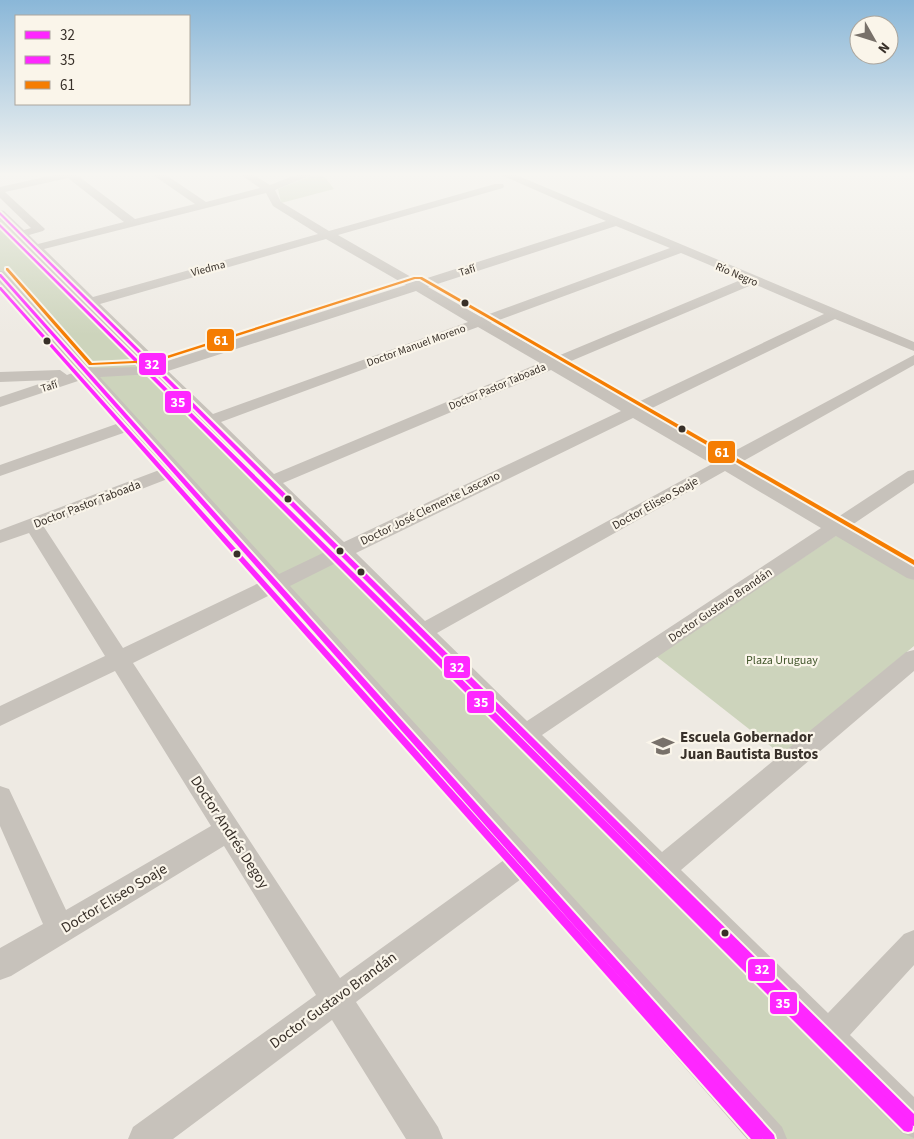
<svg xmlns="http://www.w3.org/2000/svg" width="914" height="1139" viewBox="0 0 914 1139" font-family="'Source Sans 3',sans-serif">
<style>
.green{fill:#cdd4bc}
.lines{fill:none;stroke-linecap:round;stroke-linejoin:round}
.minor{fill:#c7c2bb;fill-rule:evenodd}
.bus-1-casing{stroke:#faf5ea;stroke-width:4}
.bus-2-casing{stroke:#faf5ea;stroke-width:4}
.bus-3-casing{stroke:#faf5ea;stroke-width:4}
.bus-1{fill:#fe27ff;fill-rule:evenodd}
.bus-2{fill:#fe27ff;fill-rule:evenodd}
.bus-3{fill:#f57d02;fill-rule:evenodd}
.bus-dot{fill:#383029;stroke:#faf5ea;stroke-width:2}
.labels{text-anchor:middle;stroke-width:4.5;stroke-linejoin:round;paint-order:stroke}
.far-street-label{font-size:11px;fill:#383029;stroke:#faf5ea}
.street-label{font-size:12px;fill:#383029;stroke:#faf5ea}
.park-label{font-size:12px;fill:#43572d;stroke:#faf5ea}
.near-poi-label{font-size:15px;font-weight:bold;fill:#383029;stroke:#faf5ea;text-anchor:start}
.near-street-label{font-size:15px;fill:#383029;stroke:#faf5ea}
.line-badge{stroke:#faf5ea;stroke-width:2}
.badge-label{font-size:14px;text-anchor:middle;font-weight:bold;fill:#fff}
</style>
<rect width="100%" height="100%" fill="#eeeae3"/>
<path class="green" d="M 314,175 L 323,175 L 334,189 L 281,203 L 278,189 Z
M 0,213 L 914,1121 L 914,1139 L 770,1139 L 0,275 Z
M 837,535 L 914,580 L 914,646 L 782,755 L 656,656 Z"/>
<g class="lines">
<path class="minor" d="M 53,175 L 77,175 L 135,219 L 195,204 L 153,175 L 166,175 L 206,202 L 260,188 L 241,175 L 254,175 L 270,185 L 296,175 L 312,175 L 275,190 L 281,202 L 329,231 L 495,184 L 503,184 L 504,186 L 503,188 L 338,235 L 418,281 L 606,221 L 501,175 L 516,175 L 914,342 L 914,351 L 835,319 L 646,411 L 725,456 L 914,355 L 914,365 L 738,464 L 835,519 L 908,471 L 914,470 L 914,483 L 849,527 L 914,564 L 914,580 L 907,578 L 836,536 L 542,735 L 662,852 L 906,652 L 914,650 L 914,671 L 681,870 L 828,1013 L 904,934 L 914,930 L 914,965 L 850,1035 L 914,1097 L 914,1138 L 902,1133 L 338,562 L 290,586 L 782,1127 L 787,1139 L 747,1139 L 521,879 L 356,1002 L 438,1127 L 443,1139 L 406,1139 L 332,1020 L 173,1139 L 128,1139 L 133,1127 L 316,995 L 224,846 L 11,976 L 0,980 L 0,948 L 43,924 L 0,826 L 0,786 L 9,789 L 66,910 L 211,826 L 115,671 L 0,726 L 0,706 L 105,656 L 29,533 L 0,543 L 0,530 L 162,469 L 129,431 L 0,476 L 0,465 L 122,422 L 84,379 L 0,407 L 0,397 L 51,380 L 0,382 L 0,372 L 60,370 L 67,375 L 77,371 L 0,283 L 0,271 L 4,272 L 92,368 L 145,367 L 0,219 L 0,210 L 4,211 L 24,230 L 31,228 L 0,198 L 0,187 ZM 68,178 L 124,222 L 38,244 L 29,235 L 43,231 L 45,229 L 5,192 ZM 266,193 L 273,206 L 318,234 L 93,297 L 44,249 ZM 616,226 L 670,248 L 481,317 L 428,287 ZM 326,239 L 406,285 L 161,363 L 100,304 ZM 681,253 L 743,279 L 553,358 L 491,323 ZM 754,284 L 824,314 L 634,404 L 564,364 ZM 416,291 L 468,322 L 213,414 L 168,371 ZM 478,327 L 540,363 L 274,474 L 221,422 ZM 551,370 L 621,411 L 344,542 L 283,483 ZM 153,374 L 327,551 L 279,574 L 100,377 ZM 633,418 L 712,464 L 425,621 L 356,553 ZM 725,471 L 821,528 L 527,721 L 437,633 ZM 170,478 L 261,582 L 123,648 L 44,527 ZM 272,594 L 504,860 L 340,978 L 133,663 Z"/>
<g class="bus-1-casing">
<path id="bus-1" d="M 0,212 L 914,1114 L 914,1126 L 910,1125 L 0,215 Z
M 0,274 L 1,274 L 774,1135 L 775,1139 L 763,1139 L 0,277 Z"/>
</g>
<g class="bus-2-casing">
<path id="bus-2" d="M 0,224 L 912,1123 L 913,1127 L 912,1131 L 908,1132 L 904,1131 L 0,227 Z
M 0,287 L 1,287 L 762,1135 L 763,1139 L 751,1139 L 0,290 Z"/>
</g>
<g class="bus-3-casing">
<path id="bus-3" d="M 6,268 L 8,268 L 92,363 L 154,360 L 414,277 L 422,277 L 914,560 L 914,565 L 420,279 L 415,279 L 156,362 L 91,365 L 89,365 L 6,270 Z"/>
</g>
<use href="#bus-1" class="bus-1"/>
<use href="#bus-2" class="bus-2"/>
<use href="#bus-3" class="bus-3"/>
</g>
<linearGradient id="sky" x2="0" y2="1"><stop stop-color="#8ab7d8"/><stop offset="0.52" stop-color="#f7f6f2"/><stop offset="1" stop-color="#f7f6f2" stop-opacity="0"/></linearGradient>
<rect width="914" height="335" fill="url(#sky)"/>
<defs>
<g id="school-bare" transform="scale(1.725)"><path d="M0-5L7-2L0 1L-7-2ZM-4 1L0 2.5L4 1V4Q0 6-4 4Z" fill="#78716a" stroke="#faf5ea" stroke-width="2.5" paint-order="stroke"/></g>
</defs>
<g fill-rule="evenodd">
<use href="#school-bare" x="663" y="746"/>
</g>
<g class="bus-dot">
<circle cx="465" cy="303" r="4.5"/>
<circle cx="47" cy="341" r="4.5"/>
<circle cx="682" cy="429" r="4.5"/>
<circle cx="288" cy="499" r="4.5"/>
<circle cx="340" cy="551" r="4.5"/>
<circle cx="237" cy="554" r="4.5"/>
<circle cx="361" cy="572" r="4.5"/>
<circle cx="725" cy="933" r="4.5"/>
</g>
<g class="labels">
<g class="far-street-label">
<text transform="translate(208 268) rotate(-15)" y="4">Viedma</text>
<text transform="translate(467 270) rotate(-18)" y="4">Tafí</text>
<text transform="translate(737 274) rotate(23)" y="4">Río Negro</text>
<text transform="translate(416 345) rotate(-20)" y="4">Doctor Manuel Moreno</text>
<text transform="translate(49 386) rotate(-18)" y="4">Tafí</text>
<text transform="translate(497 386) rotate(-23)" y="4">Doctor Pastor Taboada</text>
</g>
<g class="street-label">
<text transform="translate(655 503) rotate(-29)" y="4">Doctor Eliseo Soaje</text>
<text transform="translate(87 504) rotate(-21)" y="4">Doctor Pastor Taboada</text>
<text transform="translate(430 508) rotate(-26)" y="4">Doctor José Clemente Lascano</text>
<text transform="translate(720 605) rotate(-34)" y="4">Doctor Gustavo Brandán</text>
</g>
<g class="park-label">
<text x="782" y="664">Plaza Uruguay</text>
</g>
<g class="near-poi-label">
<text x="680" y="742">Escuela Gobernador<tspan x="680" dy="17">Juan Bautista Bustos</tspan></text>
</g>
<g class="near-street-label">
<text transform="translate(230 832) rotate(57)" y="5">Doctor Andrés Degoy</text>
<text transform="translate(114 898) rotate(-31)" y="5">Doctor Eliseo Soaje</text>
<text transform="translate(333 1000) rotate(-36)" y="5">Doctor Gustavo Brandán</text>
</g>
</g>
<g class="line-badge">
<rect x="206" y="328" width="29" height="24" rx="5" fill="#f57d02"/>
<rect x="138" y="352" width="29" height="24" rx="5" fill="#fe27ff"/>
<rect x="164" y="390" width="28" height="24" rx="5" fill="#fe27ff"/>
<rect x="707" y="440" width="29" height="24" rx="5" fill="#f57d02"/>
<rect x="443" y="655" width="28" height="24" rx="5" fill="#fe27ff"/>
<rect x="466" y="690" width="29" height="24" rx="5" fill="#fe27ff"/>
<rect x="747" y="958" width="29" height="24" rx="5" fill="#fe27ff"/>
<rect x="769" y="991" width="29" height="24" rx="5" fill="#fe27ff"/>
</g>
<g class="badge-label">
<text x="221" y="345">61</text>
<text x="152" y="369">32</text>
<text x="178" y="407">35</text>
<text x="722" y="457">61</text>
<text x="457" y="672">32</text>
<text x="481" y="707">35</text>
<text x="762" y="974">32</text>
<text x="783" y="1008">35</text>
</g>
<rect x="15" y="15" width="175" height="90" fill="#faf5ea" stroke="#aca69d"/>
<rect x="25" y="31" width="25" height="8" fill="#fe27ff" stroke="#aca69d"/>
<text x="60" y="40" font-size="15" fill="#383029">32</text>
<rect x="25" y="56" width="25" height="8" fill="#fe27ff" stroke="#aca69d"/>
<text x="60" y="65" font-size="15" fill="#383029">35</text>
<rect x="25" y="81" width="25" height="8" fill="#f57d02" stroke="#aca69d"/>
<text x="60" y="90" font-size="15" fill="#383029">61</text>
<g transform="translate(874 40) rotate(129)"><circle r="24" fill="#faf5ea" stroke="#aca69d"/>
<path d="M0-4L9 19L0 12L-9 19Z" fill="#78716a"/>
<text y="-8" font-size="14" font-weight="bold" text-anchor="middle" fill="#383029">N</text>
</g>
</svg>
